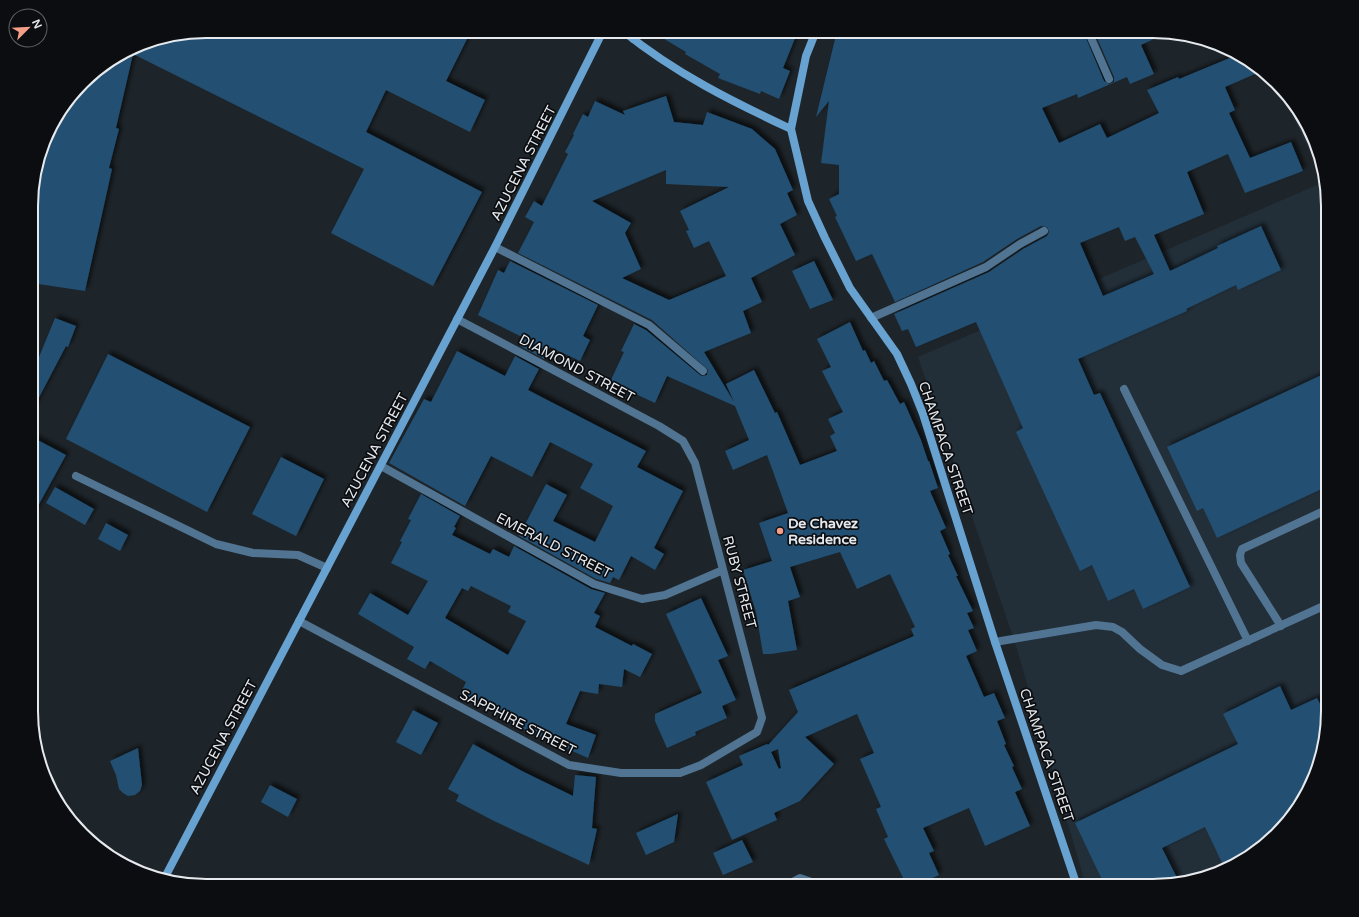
<svg xmlns="http://www.w3.org/2000/svg" width="1359" height="917" viewBox="0 0 1359 917" font-family="'Varela Round',sans-serif">
<style>
.built{fill:#222e38}
.building{fill:#214f72;fill-rule:evenodd;filter:url(#shadow)}
.lines{fill:none;stroke-linecap:round;stroke-linejoin:round}
.lane{stroke:#507491;stroke-width:8}
.street{stroke:#507491;stroke-width:8}
.secondary{stroke:#67a2d1;stroke-width:8}
.poi-dot{fill:#f49e88;stroke:#0b0d10;stroke-width:1.5}
.labels{text-anchor:middle;stroke-width:3.5;stroke-linejoin:round;paint-order:stroke}
.street-label{font-size:14px;fill:#e6eaee;stroke:#0b0d10}
.poi-label{font-size:14px;font-weight:bold;fill:#e6eaee;stroke:#0b0d10;text-anchor:start}
.rim{fill:none;stroke:#e6eaee;stroke-width:2}
</style>
<defs>
<filter id="shadow"><feDropShadow dx="3.5" dy="-3.5" stdDeviation="2" flood-color="#0009"/></filter>
</defs>
<rect width="100%" height="100%" fill="#1e252a"/>
<path class="built" d="M 1285,99 L 1310,129 L 1323,179 Z
M 1324,182 L 1328,195 L 1328,722 L 1319,767 L 1292,817 L 1230,868 L 1153,886 L 1086,886 L 1016,646 L 918,357 Z"/>
<path class="building" d="M 206,31 L 471,31 L 446,81 L 485,100 L 470,132 L 386,90 L 366,132 L 482,192 L 433,286 L 331,233 L 364,169 L 133,54 L 116,128 L 119,129 L 109,168 L 112,169 L 85,291 L 32,283 L 32,216 L 36,214 L 37,211 L 41,172 L 40,167 L 42,152 L 49,129 L 91,75 L 139,44 Z
M 651,31 L 798,31 L 783,68 L 790,71 L 779,99 L 761,91 L 760,94 L 718,78 L 720,74 L 685,54 L 686,52 Z
M 837,31 L 1083,31 L 1104,81 L 1109,84 L 1114,82 L 1114,77 L 1094,31 L 1169,32 L 1141,45 L 1154,74 L 1130,84 L 1127,77 L 1078,98 L 1077,94 L 1042,108 L 1059,143 L 1100,124 L 1107,138 L 1159,113 L 1147,90 L 1178,77 L 1179,79 L 1237,55 L 1259,67 L 1262,71 L 1225,87 L 1235,110 L 1229,113 L 1250,158 L 1291,142 L 1303,171 L 1245,193 L 1228,154 L 1187,172 L 1204,214 L 1154,235 L 1170,271 L 1218,248 L 1217,246 L 1261,226 L 1281,270 L 1238,290 L 1236,285 L 1186,309 L 1187,311 L 1078,359 L 1094,395 L 1100,393 L 1190,587 L 1143,609 L 1134,589 L 1108,601 L 1092,565 L 1080,571 L 1016,432 L 1023,428 L 976,322 L 916,347 L 908,329 L 902,331 L 894,314 L 989,272 L 1023,249 L 1047,236 L 1049,232 L 1047,227 L 1041,226 L 1017,239 L 983,262 L 895,302 L 872,254 L 856,261 L 835,217 L 837,216 L 829,199 L 839,194 L 839,165 L 821,163 L 829,101 L 816,117 ZM 1119,227 L 1125,241 L 1135,237 L 1154,274 L 1103,296 L 1080,243 Z
M 666,96 L 674,122 L 703,125 L 707,112 L 752,129 L 775,149 L 793,190 L 787,193 L 797,215 L 780,224 L 795,255 L 751,278 L 762,302 L 743,311 L 751,333 L 704,352 L 734,402 L 726,384 L 754,370 L 775,413 L 777,412 L 800,465 L 837,451 L 830,436 L 835,433 L 828,419 L 843,412 L 822,371 L 831,367 L 817,339 L 850,322 L 863,351 L 865,350 L 871,363 L 874,361 L 884,381 L 887,380 L 900,404 L 904,402 L 921,440 L 928,461 L 929,461 L 938,488 L 930,491 L 946,528 L 940,531 L 950,554 L 948,555 L 958,576 L 956,576 L 973,611 L 967,613 L 974,628 L 968,630 L 977,651 L 966,656 L 984,697 L 994,693 L 1005,718 L 997,721 L 1006,744 L 1004,745 L 1014,766 L 1012,767 L 1022,789 L 1015,792 L 1030,826 L 985,846 L 969,808 L 923,828 L 934,851 L 929,853 L 939,875 L 916,886 L 907,886 L 884,839 L 888,837 L 876,809 L 881,807 L 860,759 L 874,753 L 857,714 L 805,737 L 834,764 L 800,801 L 774,813 L 777,820 L 732,840 L 706,782 L 743,765 L 739,756 L 767,744 L 768,745 L 798,712 L 789,690 L 914,636 L 911,629 L 915,627 L 890,574 L 857,589 L 840,552 L 790,567 L 800,597 L 788,601 L 797,650 L 771,654 L 763,654 L 756,612 L 743,570 L 772,561 L 759,523 L 788,513 L 767,455 L 733,470 L 725,451 L 749,440 L 735,406 L 667,376 L 655,403 L 610,382 L 624,352 L 621,351 L 634,324 L 646,330 L 700,375 L 702,376 L 707,375 L 708,370 L 652,320 L 518,253 L 534,222 L 525,217 L 534,201 L 542,206 L 568,154 L 565,152 L 574,135 L 573,134 L 583,114 L 588,117 L 595,101 L 625,115 L 623,111 ZM 666,170 L 666,184 L 729,187 L 680,211 L 689,230 L 686,231 L 694,248 L 709,241 L 726,276 L 669,300 L 622,278 L 641,269 L 625,233 L 631,223 L 592,201 ZM 778,749 L 781,768 L 779,769 L 771,752 Z
M 510,261 L 598,305 L 583,336 L 590,340 L 580,361 L 550,347 L 544,359 L 520,346 L 524,338 L 478,315 L 498,270 L 504,273 Z
M 814,261 L 833,300 L 810,309 L 792,271 Z
M 55,318 L 76,326 L 68,347 L 66,346 L 32,411 L 32,374 Z
M 457,351 L 505,376 L 515,356 L 539,369 L 528,390 L 646,451 L 637,467 L 683,491 L 654,548 L 664,554 L 655,570 L 631,556 L 619,580 L 613,577 L 610,583 L 596,579 L 519,536 L 546,484 L 567,495 L 553,521 L 595,542 L 613,506 L 580,488 L 593,464 L 550,442 L 532,477 L 491,456 L 465,506 L 389,463 L 424,399 L 431,402 Z
M 108,354 L 250,427 L 207,512 L 66,439 Z
M 1328,372 L 1328,486 L 1217,538 L 1203,508 L 1197,511 L 1167,447 Z
M 32,437 L 66,455 L 32,517 Z
M 281,457 L 324,479 L 296,536 L 252,514 Z
M 55,487 L 94,509 L 85,525 L 46,503 Z
M 421,494 L 460,516 L 454,527 L 456,528 L 452,535 L 490,554 L 493,549 L 509,557 L 514,546 L 591,589 L 605,593 L 594,613 L 600,616 L 595,627 L 632,646 L 633,644 L 652,654 L 640,677 L 624,669 L 622,687 L 599,684 L 598,694 L 580,691 L 566,724 L 596,735 L 588,758 L 529,732 L 460,694 L 466,682 L 430,661 L 425,669 L 407,659 L 414,647 L 358,614 L 370,593 L 408,615 L 428,581 L 391,563 L 402,542 L 400,541 L 411,520 L 408,519 ZM 471,586 L 511,606 L 508,612 L 526,621 L 508,655 L 445,618 L 462,588 L 468,591 Z
M 106,523 L 128,535 L 120,551 L 98,539 Z
M 701,598 L 728,656 L 718,660 L 736,700 L 722,706 L 727,718 L 695,732 L 696,735 L 667,748 L 655,721 L 655,714 L 702,693 L 666,614 Z
M 1280,686 L 1291,710 L 1317,698 L 1328,720 L 1319,767 L 1292,817 L 1230,868 L 1225,869 L 1205,827 L 1162,848 L 1178,880 L 1153,886 L 1105,886 L 1075,823 L 1238,744 L 1223,714 Z
M 413,710 L 438,723 L 421,755 L 396,742 Z
M 473,744 L 522,771 L 573,796 L 575,775 L 596,777 L 592,828 L 597,829 L 589,865 L 494,821 L 456,801 L 459,795 L 448,789 Z
M 138,748 L 142,785 L 140,791 L 135,795 L 128,796 L 123,793 L 119,789 L 116,775 L 110,761 Z
M 270,785 L 297,799 L 288,817 L 261,802 Z
M 678,814 L 674,842 L 646,855 L 636,833 Z
M 742,840 L 753,862 L 723,875 L 713,853 Z"/>
<g class="lines">
<path class="lane" d="M 1088,31 L 1109,79
M 1124,389 L 1248,641
M 76,476 L 216,544 L 253,553 L 298,555 L 327,568
M 1281,626 L 1241,563 L 1240,555 L 1242,549 L 1328,509
M 995,642 L 1096,625 L 1113,627 L 1122,632 L 1140,649 L 1162,665 L 1181,671 L 1328,604"/>
<path class="street" d="M 633,39 L 639,31
M 32,210 L 36,171
M 495,247 L 649,325 L 703,371
M 871,318 L 986,267 L 1020,244 L 1044,231
M 381,466 L 594,584 L 642,599 L 665,595 L 723,570
M 299,621 L 569,765 L 621,773 L 680,773 L 701,765 L 757,732 L 762,718 L 695,463 L 683,441 L 659,426 L 457,319
M 785,886 L 800,878 L 823,886"/>
<path class="secondary" d="M 623,31 C 675,73 731,101 791,129
M 816,31 L 806,56 L 791,129 L 808,201 L 825,238 L 850,288 L 897,354 L 911,384 L 923,414 L 995,642 L 1077,886
M 164,879 L 495,247 L 603,31"/>
</g>
<circle class="poi-dot" cx="780" cy="531" r="4"/>
<g class="labels">
<g class="street-label">
<text transform="translate(523 163) rotate(-63)" y="5">AZUCENA STREET</text>
<text transform="translate(577 368) rotate(28)" y="5">DIAMOND STREET</text>
<text transform="translate(946 448) rotate(71)" y="5">CHAMPACA STREET</text>
<text transform="translate(374 450) rotate(-62)" y="5">AZUCENA STREET</text>
<text transform="translate(554 545) rotate(27)" y="5">EMERALD STREET</text>
<text transform="translate(740 582) rotate(75)" y="5">RUBY STREET</text>
<text transform="translate(518 722) rotate(27)" y="5">SAPPHIRE STREET</text>
<text transform="translate(223 737) rotate(-62)" y="5">AZUCENA STREET</text>
<text transform="translate(1047 755) rotate(71)" y="5">CHAMPACA STREET</text>
</g>
<g class="poi-label">
<text x="788" y="528">De Chavez<tspan x="788" dy="16">Residence</tspan></text>
</g>
</g>
<path d="M0 0H1359V917H0ZM206 38H1153A168 168 0 0 1 1321 206V711A168 168 0 0 1 1153 879H206A168 168 0 0 1 38 711V206A168 168 0 0 1 206 38Z" fill="#0b0d10" fill-rule="evenodd"/>
<path class="rim" d="M206 38H1153A168 168 0 0 1 1321 206V711A168 168 0 0 1 1153 879H206A168 168 0 0 1 38 711V206A168 168 0 0 1 206 38Z"/>
<g transform="translate(28 28) rotate(66)"><circle r="19" fill="#0b0d10" stroke="#636569"/>
<path d="M0-3L7 15L0 10L-7 15Z" fill="#f49e88"/>
<text y="-6" font-size="11" font-weight="bold" text-anchor="middle" fill="#e6eaee">N</text>
</g>
</svg>
